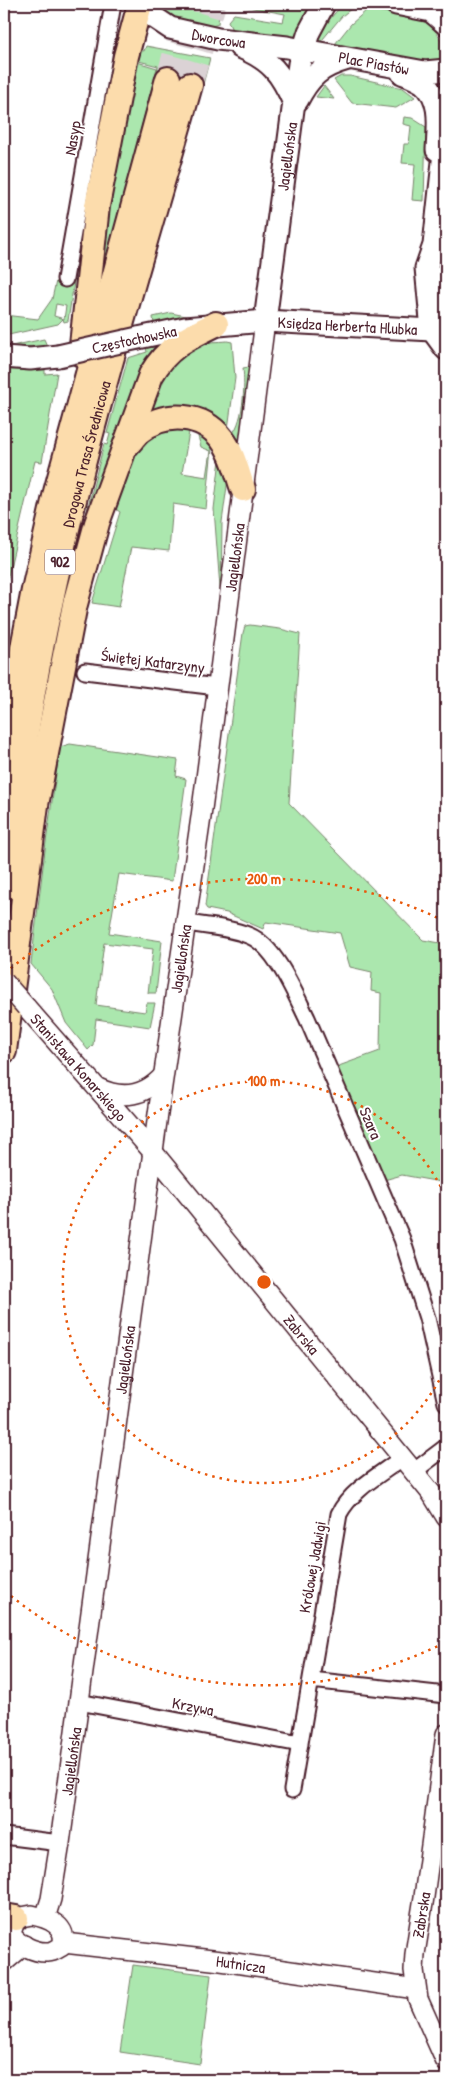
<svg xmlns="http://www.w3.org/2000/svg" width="450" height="2084" viewBox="0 0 450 2084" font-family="'Patrick Hand',sans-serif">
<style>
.green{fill:#abe7ae;stroke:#7a836c;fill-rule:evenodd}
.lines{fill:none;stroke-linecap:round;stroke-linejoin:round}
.primary-tunnel{stroke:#dbd2d5;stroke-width:24;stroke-dasharray:24 12;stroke-linecap:butt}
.minor-casing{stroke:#4a1f2b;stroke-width:19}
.tertiary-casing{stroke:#4a1f2b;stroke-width:22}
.secondary-casing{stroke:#4a1f2b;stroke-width:25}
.primary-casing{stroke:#4a1f2b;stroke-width:28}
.minor{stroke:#fff;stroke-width:15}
.tertiary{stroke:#fff;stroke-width:19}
.secondary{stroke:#fff;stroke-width:21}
.primary{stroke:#fcdcac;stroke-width:24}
.tertiary-bridge-casing{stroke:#4a1f2b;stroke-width:22;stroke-linecap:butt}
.secondary-bridge-casing{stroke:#4a1f2b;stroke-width:25;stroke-linecap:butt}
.tertiary-bridge{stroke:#fff;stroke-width:19}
.secondary-bridge{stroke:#fff;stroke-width:21}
.ring{fill:none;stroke:#e8590c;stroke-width:2.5;stroke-dasharray:2.5 5}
.labels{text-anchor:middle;stroke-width:4;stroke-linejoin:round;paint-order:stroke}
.shield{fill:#fff;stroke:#80626b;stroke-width:1}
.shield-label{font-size:15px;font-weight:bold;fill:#4a1f2b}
.street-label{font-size:16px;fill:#4a1f2b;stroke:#fff}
.centre{fill:#e8590c;stroke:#fff;stroke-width:2.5}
.ring-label{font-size:15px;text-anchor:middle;font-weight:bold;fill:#e8590c;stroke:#fff;stroke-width:4;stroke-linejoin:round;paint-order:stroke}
</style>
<rect width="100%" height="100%" fill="#fff"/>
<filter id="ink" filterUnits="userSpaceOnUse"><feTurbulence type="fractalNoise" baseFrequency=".02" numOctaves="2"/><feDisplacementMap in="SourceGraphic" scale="10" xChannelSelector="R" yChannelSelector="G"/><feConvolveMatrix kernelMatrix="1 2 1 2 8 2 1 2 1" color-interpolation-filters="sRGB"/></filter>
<g filter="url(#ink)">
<path class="green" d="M 159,4 C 175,4 207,2 219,13 L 218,24 C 209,30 171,19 163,11 C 161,9 160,6 159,4 Z
M 232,4 L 311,4 L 294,38 L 234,30 L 231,28 L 228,21 L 234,14 L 283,22 L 285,14 Z
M 341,6 L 352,8 L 342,16 L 318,45 L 315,44 L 329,20 Z
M 367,10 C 394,14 431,12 442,43 C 446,53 441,61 433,67 L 331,49 L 351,24 Z
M 112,43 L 122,45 L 74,320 L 71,321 L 104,100 L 97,132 L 68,321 L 64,322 L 63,319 L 58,324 L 4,336 L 4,315 L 38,319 L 52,299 L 56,281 L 69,283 ZM 56,304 L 66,306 L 64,319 L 54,316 Z
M 146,46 L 210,58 L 202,88 L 156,76 L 158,66 L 135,60 L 137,50 L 144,51 Z
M 137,62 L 157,68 L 96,297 L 100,306 L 90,303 Z
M 341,76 L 350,76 L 403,88 L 415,97 L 396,108 L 352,103 L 334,80 Z
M 324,86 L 334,99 L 316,97 Z
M 404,117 L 412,118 L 426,127 L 424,201 L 412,200 L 415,164 L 402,163 L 404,144 L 409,144 L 411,126 L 403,124 Z
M 171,313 L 191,317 L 154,324 L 153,317 Z
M 44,339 L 47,346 L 7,347 Z
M 227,341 L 232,342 L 235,378 L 228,429 C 221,423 212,412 203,409 C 185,402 164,407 147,412 C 158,385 170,355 200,344 C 208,341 219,342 227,341 Z
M 160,346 L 72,571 L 67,589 L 104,444 L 107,445 L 110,434 L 107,433 L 128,358 L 147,352 L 146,348 Z
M 249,367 L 249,368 L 238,448 L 229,437 C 244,426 245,385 243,368 Z
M 4,370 L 45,370 L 45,374 L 57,373 L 42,462 L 35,461 L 4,593 Z
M 184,425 L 189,432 L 182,473 L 207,477 L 211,451 L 201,447 L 197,433 L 214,440 L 212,448 L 206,509 L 173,504 L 169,551 L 131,547 L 119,607 L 92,603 L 120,512 L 113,507 L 133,448 L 149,432 Z
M 221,451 L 229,472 L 222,522 L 221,601 L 214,509 Z
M 250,625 L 280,629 L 300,634 L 289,803 L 423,940 L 446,944 L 446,1183 L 402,1175 L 384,1180 L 336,1067 L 380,1051 L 381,993 L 371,991 L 372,972 L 350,967 L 340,933 L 266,922 L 263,929 L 227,913 L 207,909 L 205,906 L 243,633 L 245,626 Z
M 70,744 L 178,760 L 176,776 L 186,779 L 172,881 L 119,874 L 109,933 L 162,941 L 156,993 L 148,993 L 153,949 L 104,943 L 96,1005 L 145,1012 L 147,1003 L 155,1003 L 150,1027 L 96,1019 L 93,1045 L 88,1050 L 66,1023 L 52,989 L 31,964 L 46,842 L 60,747 Z
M 133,1965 L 211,1975 L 200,2064 L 120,2052 Z"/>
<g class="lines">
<path class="primary-tunnel" d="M 168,79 L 188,4
M 190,85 L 214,4"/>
<g class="minor-casing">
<path id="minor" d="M 65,279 L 113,4
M 85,671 L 217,687
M 186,923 C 207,926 231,928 250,936 C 276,947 295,994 307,1018 L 402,1239 L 427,1318 L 446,1403
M 413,1472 L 446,1447
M 311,1680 L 446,1695
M 79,1702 L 300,1744
M 292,1790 L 339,1514 C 351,1490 381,1474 402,1458
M 4,1836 L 60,1843"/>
</g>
<g class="tertiary-casing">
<g id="tertiary">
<path id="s1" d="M 26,1007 L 153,1152 L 432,1494 L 446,1517"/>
<path d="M 98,1088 C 123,1100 145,1096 163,1076"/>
<path d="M 446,1734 L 424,1897 L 415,1954 L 414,1970 L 418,1999 L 446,2062"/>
<path d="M 32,1915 C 48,1918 69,1926 62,1946 C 57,1949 54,1952 48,1952 C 36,1953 15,1944 11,1933 L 16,1918 Z"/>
<path id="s2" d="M 45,1918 L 51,1899 L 60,1843 L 158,1114 L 201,817 L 265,321"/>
<path id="s3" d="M 64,1943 L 221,1961 L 416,1989"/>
<path d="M 4,1962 L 24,1945"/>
</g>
</g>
<g class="secondary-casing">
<g id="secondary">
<path id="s4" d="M 146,4 L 152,16 L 170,28 L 218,39 L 287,47 L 425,72 L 446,70"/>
<path d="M 396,4 L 431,11 L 446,24"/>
<path d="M 240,47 C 271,60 281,73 294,103"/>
<path d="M 402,73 C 409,76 417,79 423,83 C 443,99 438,128 437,150"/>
<path d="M 297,101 C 310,76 320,67 348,59"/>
<path d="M 446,134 L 434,245 L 426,268 L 432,330 L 446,349"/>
<path d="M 438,277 L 440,295 L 446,314"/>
<path id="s5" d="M 265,321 L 299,64 L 309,32 L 324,4"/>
<path id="s6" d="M 138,338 L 185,328 L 265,321 L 432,330"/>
<path d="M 4,357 L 30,359 L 58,356"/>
</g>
</g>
<g class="primary-casing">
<g id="primary">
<path d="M 81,354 L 97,206 L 126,56 L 140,4"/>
<path d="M 127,445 C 131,441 135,435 140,431 C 165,411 202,413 222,439 C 233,453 237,472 243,489"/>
<path d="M 4,747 L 34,590 L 56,492 L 168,79"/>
<path id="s7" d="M 4,888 C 16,794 29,702 49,609 C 86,432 141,259 190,85"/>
<path d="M 4,1051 L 36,805 L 75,604 L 97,523 L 151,375 C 167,347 187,338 216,324"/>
<path d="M 4,1916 L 16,1918"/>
</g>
</g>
<use href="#minor" class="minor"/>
<use href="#tertiary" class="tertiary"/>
<use href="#secondary" class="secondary"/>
<use href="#primary" class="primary"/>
<g class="tertiary-bridge-casing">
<path id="tertiary-bridge" d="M 4,982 L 26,1007"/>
</g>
<g class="secondary-bridge-casing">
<path id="secondary-bridge" d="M 58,356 L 138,338"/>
</g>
<use href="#tertiary-bridge" class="tertiary-bridge"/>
<use href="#secondary-bridge" class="secondary-bridge"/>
</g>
</g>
<g class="ring">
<path d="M446 1367A201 201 0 1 1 446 1197"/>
<path d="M444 1643A403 403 0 0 1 5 1591M5 973A403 403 0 0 1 444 921"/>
</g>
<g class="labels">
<rect class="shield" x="45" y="549.5" width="30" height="25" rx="4"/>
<g class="shield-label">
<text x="60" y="567">902</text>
</g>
<g class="street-label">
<text dy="6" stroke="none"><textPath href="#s4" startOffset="85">Dworcowa</textPath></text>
<text dy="6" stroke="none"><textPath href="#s4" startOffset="242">Plac Piastów</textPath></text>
<text transform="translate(72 138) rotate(-80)" y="6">Nasyp</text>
<text dy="6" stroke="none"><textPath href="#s5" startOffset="166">Jagiellońska</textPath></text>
<text dy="6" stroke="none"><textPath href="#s6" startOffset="211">Księdza Herberta Hlubka</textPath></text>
<text transform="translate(134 339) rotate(-12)" y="6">Częstochowska</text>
<text dy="6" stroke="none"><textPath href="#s7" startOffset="442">Drogowa Trasa Średnicowa</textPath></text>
<text dy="6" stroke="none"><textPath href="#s2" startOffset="1374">Jagiellońska</textPath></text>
<text transform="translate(153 661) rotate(7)" y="6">Świętej Katarzyny</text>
<text dy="6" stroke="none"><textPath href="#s2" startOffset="969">Jagiellońska</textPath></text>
<text dy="6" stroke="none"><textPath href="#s1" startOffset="80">Stanisława Konarskiego</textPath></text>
<text transform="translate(371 1123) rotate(67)" y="6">Szara</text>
<text dy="6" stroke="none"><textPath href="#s1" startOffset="428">Zabrska</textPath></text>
<text dy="6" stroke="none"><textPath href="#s2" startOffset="564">Jagiellońska</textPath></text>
<text transform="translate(312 1567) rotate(-80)" y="6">Królowej Jadwigi</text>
<text transform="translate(193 1706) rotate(11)" y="6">Krzywa</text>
<text dy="6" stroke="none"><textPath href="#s2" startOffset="159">Jagiellońska</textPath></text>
<text transform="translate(421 1915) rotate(-81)" y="6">Zabrska</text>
<text dy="6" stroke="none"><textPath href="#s3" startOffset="178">Hutnicza</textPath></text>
</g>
</g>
<circle cx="264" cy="1282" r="8" class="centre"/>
<g class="ring-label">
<text x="264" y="884">200 m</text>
<text x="264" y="1086">100 m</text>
</g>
<rect width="450" height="2084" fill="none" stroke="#fff" stroke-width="20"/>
<rect x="10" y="10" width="430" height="2064" fill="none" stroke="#4a1f2b" stroke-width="2" filter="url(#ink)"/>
</svg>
